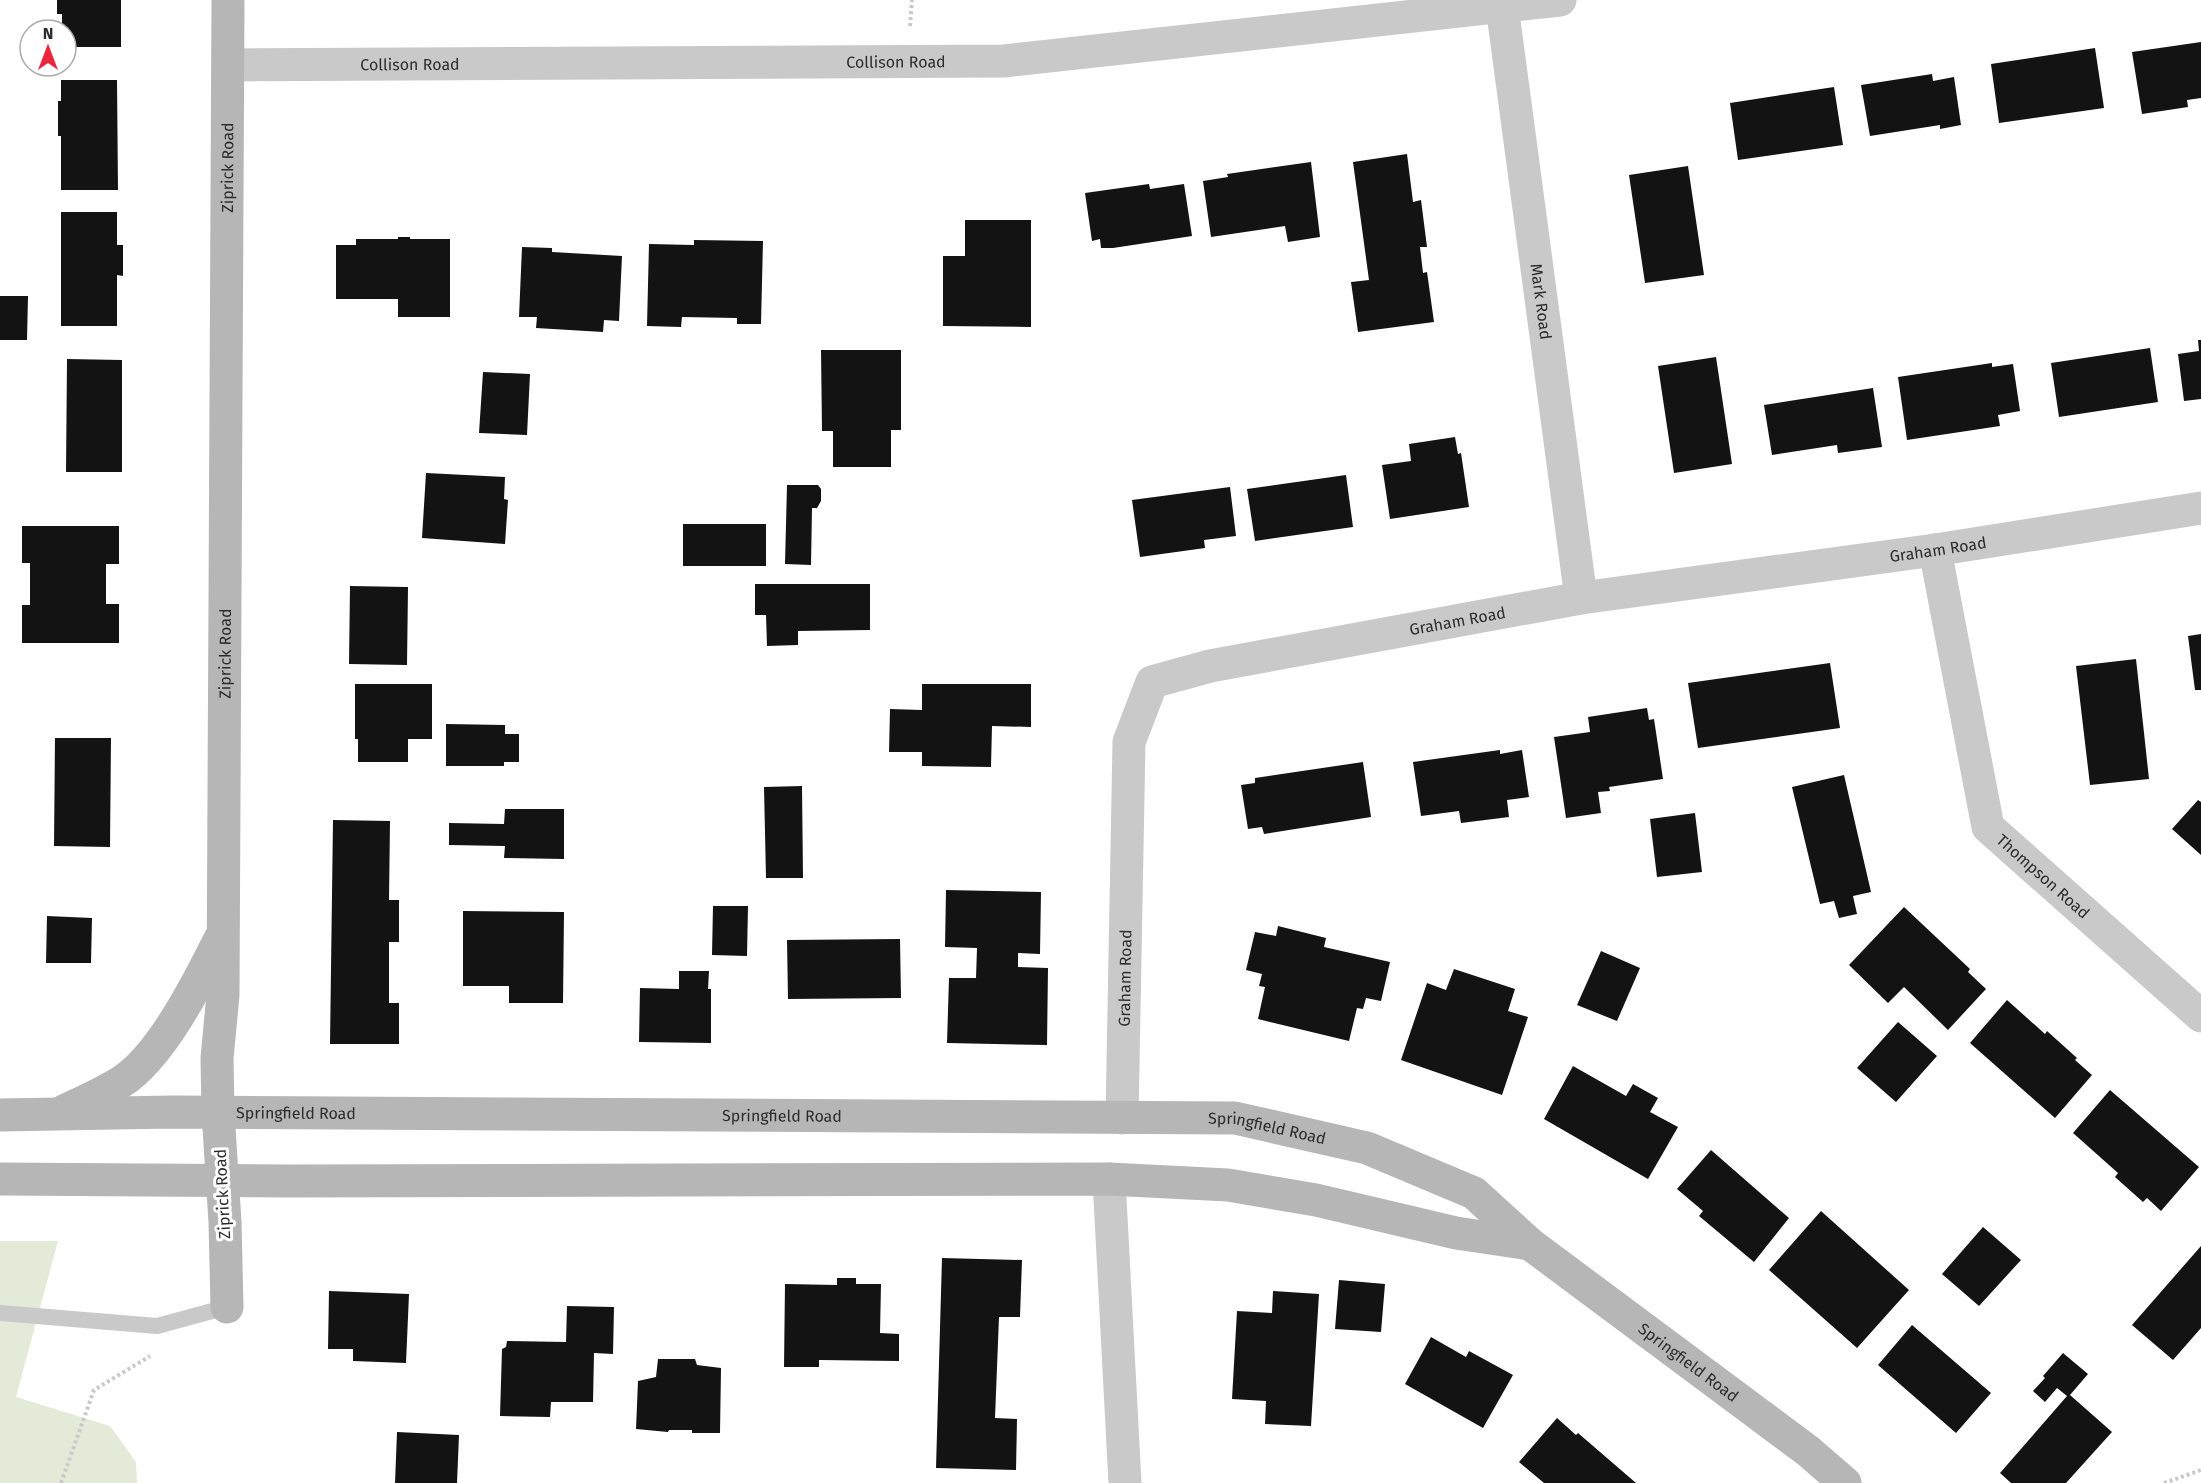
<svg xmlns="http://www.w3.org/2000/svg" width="2201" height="1483" viewBox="0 0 2201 1483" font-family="'Fira Sans',sans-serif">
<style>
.green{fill:#e3ebd8}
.building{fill:#131313}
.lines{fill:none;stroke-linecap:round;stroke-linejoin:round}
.path{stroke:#c9c9c9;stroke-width:4;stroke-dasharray:3 3;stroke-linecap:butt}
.lane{stroke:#c9c9c9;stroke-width:16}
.street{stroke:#c9c9c9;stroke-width:33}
.secondary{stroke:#b6b6b6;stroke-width:33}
.labels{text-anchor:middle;stroke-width:6;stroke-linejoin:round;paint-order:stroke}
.street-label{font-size:16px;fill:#2c2c2c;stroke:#fff}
</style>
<rect width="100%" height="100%" fill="#fff"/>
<path class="green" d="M 0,1241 L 58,1241 L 16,1397 L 110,1426 L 136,1462 L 137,1483 L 0,1483 Z"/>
<path class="building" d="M 57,0 L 121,0 L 121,47 L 66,47 L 66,30 L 62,30 L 62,14 L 57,14 Z
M 2201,42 L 2201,98 L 2187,100 L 2188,107 L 2142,114 L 2132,52 Z
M 2095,48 L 2104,108 L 1999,123 L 1991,64 Z
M 1932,74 L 1933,81 L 1954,77 L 1961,125 L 1940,129 L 1940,125 L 1870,136 L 1861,85 Z
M 61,80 L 117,80 L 118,190 L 61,190 L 61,136 L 58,136 L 58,101 L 61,101 Z
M 1834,87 L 1843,145 L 1738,160 L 1730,103 Z
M 1407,154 L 1413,202 L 1421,200 L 1427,247 L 1420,247 L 1423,273 L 1427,272 L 1434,322 L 1358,332 L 1351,282 L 1369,280 L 1353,162 Z
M 1311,162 L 1320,237 L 1288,242 L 1285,226 L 1211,237 L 1203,181 L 1228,177 L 1227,174 Z
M 1688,166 L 1704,275 L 1645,283 L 1629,175 Z
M 1149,184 L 1150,189 L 1184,184 L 1192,236 L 1113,248 L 1101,248 L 1100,239 L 1092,241 L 1085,193 Z
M 61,212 L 117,212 L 117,245 L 123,245 L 123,276 L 117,275 L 117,326 L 61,326 Z
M 965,220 L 1031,220 L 1031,327 L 943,326 L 943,256 L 965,256 Z
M 398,237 L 410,237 L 410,239 L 450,239 L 450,317 L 398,317 L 398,299 L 336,299 L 336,245 L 356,245 L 356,239 L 398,239 Z
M 694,240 L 763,241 L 761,324 L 737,324 L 737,318 L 682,317 L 681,327 L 647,326 L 649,244 L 694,245 Z
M 522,247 L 552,248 L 552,252 L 622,256 L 619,321 L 604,320 L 603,332 L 536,328 L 537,317 L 519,317 Z
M 0,296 L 28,296 L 27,340 L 0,340 Z
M 2198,340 L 2201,340 L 2201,399 L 2184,401 L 2178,354 L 2199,351 Z
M 2150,348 L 2158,402 L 2059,417 L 2051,363 Z
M 821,350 L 901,350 L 901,430 L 891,430 L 891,467 L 833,467 L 833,431 L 822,431 Z
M 1716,357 L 1732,464 L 1674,473 L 1658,366 Z
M 67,359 L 122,360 L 122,472 L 66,472 Z
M 1992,363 L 1992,367 L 2013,364 L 2020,411 L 1998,415 L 2000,426 L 1907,440 L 1898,377 Z
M 483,372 L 530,374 L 527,435 L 479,433 Z
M 1873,388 L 1882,447 L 1838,453 L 1837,445 L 1772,455 L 1764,405 Z
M 1455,437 L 1458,454 L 1461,453 L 1469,507 L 1390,519 L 1382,465 L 1411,461 L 1409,444 Z
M 426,473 L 505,477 L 504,499 L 508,500 L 505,544 L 422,538 Z
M 1346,475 L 1353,527 L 1255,541 L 1247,489 Z
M 787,485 L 818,485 L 821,489 L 821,501 L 817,508 L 812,508 L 811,565 L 785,564 Z
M 1230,487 L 1236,536 L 1204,540 L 1205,548 L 1140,557 L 1132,500 Z
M 683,524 L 766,524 L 766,566 L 683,566 Z
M 22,526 L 119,526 L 119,564 L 106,564 L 106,604 L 119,604 L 119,643 L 22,643 L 22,605 L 30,605 L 30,563 L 22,563 Z
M 755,584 L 870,584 L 870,630 L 798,631 L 798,645 L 767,646 L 766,615 L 755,615 Z
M 350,586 L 408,587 L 407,665 L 349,664 Z
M 2201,634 L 2201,690 L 2195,690 L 2188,636 Z
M 2136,659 L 2149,779 L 2090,785 L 2076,666 Z
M 1830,663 L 1840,728 L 1698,748 L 1688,683 Z
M 355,684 L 432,684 L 432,739 L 408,739 L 408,762 L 358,762 L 358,739 L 355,739 Z
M 922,684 L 1031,684 L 1031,727 L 992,726 L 991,767 L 922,766 L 922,752 L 889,752 L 890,709 L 922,710 Z
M 1647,708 L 1649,720 L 1654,719 L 1663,779 L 1609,787 L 1610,791 L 1598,792 L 1601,813 L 1566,818 L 1554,737 L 1590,732 L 1588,717 Z
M 446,724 L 505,725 L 505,734 L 519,734 L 519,762 L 504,762 L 504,766 L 446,766 Z
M 55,738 L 111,738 L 110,847 L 54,846 Z
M 1500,750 L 1500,754 L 1522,750 L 1529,797 L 1507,800 L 1509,817 L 1461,823 L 1459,811 L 1421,816 L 1413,762 Z
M 1363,762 L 1371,817 L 1264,834 L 1262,827 L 1248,829 L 1241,785 L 1255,783 L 1255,778 Z
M 1844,775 L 1871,892 L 1853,896 L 1857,914 L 1839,918 L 1834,901 L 1820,904 L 1792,787 Z
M 802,786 L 803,878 L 766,878 L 764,787 Z
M 2198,800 L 2201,802 L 2201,855 L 2172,829 Z
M 505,809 L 564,809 L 564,859 L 504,858 L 505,846 L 449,845 L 449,823 L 504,824 Z
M 1695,813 L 1702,872 L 1657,877 L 1650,819 Z
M 333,820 L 390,821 L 389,900 L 399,900 L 399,942 L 389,942 L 389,1003 L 399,1003 L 399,1044 L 330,1044 Z
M 946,890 L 1041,892 L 1040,954 L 1018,953 L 1018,967 L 1048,968 L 1047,1045 L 947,1043 L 949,978 L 976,978 L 977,948 L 945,947 Z
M 713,906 L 748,906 L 747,956 L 712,955 Z
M 1904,907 L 1970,969 L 1968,972 L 1986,989 L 1948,1030 L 1904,987 L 1888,1003 L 1849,965 Z
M 463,911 L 564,912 L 563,1003 L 509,1003 L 509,986 L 463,986 Z
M 47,916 L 92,918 L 91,963 L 46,963 Z
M 1278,926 L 1326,938 L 1324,947 L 1390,962 L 1381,1001 L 1366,998 L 1363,1009 L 1357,1008 L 1349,1041 L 1258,1019 L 1265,987 L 1259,986 L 1262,974 L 1246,970 L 1255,932 L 1276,936 Z
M 900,939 L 901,998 L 788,999 L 787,940 Z
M 1601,951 L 1640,968 L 1617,1021 L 1577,1005 Z
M 1454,969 L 1515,989 L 1508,1011 L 1528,1017 L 1502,1095 L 1401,1060 L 1427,983 L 1446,990 Z
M 679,971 L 709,971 L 708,989 L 711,989 L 711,1043 L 639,1042 L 640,988 L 679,989 Z
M 2007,1000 L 2045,1034 L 2047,1031 L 2077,1058 L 2075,1060 L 2092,1075 L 2055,1118 L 1970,1043 Z
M 1898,1022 L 1937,1056 L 1896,1102 L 1857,1068 Z
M 1573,1066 L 1626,1096 L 1633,1084 L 1658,1098 L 1650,1112 L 1678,1127 L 1648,1179 L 1544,1119 Z
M 2110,1090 L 2199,1167 L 2161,1211 L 2147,1198 L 2143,1202 L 2115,1177 L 2118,1173 L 2073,1133 Z
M 1711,1150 L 1789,1218 L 1754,1262 L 1699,1216 L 1703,1211 L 1677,1189 Z
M 1821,1211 L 1909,1290 L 1857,1348 L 1769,1270 Z
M 1983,1227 L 2021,1260 L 1979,1306 L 1942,1274 Z
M 2201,1246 L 2201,1328 L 2173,1360 L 2132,1325 Z
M 942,1258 L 1022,1260 L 1020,1317 L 999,1317 L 995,1418 L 1017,1419 L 1016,1470 L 936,1468 Z
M 837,1278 L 856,1278 L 856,1284 L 881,1284 L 880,1333 L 899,1334 L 899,1361 L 819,1360 L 819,1367 L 784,1367 L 785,1284 L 837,1285 Z
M 1339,1280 L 1385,1284 L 1381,1332 L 1335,1329 Z
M 329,1291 L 409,1294 L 406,1363 L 353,1361 L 353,1349 L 328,1349 Z
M 1273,1291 L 1319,1294 L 1311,1426 L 1265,1424 L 1266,1401 L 1232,1399 L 1237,1311 L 1272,1313 Z
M 567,1306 L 614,1307 L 613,1354 L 594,1353 L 593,1402 L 551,1402 L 550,1417 L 500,1416 L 502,1349 L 506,1347 L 507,1341 L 566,1342 Z
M 1912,1325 L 1991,1393 L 1956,1433 L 1878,1365 Z
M 1431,1337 L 1466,1357 L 1469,1351 L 1513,1375 L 1483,1428 L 1405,1384 Z
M 2063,1353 L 2088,1374 L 2070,1395 L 2112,1432 L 2066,1483 L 2011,1483 L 2000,1473 L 2067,1396 L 2057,1388 L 2045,1402 L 2033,1391 L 2045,1378 L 2043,1376 Z
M 658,1359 L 695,1359 L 697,1365 L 721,1368 L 720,1433 L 692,1433 L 692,1430 L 669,1430 L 668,1432 L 636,1429 L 638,1381 L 656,1377 Z
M 1557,1418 L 1576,1435 L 1578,1433 L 1636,1483 L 1544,1483 L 1519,1462 Z
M 397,1432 L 459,1435 L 457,1483 L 395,1483 Z"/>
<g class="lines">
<path class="path" d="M 910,26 L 912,0
M 61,1483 L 94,1390 L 150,1356
M 2164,1483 L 2201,1470"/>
<path class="lane" d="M 0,1313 L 157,1326 L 227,1307"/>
<g class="street">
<path id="s1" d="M 1502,6 L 1581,598"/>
<path id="s2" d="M 228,65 L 1004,61 L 1560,0"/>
<path id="s3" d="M 1935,550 L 1988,827 L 2201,1016"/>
<path id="s4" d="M 1122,1118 L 1129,742 L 1152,682 L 1210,666 L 1581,598 L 1935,550 L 2201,508"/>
<path d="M 1109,1179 L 1125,1483"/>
</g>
<g class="secondary">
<path d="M 64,1111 C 83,1102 103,1093 121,1082 C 161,1057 199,981 220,939"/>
<path id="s5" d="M 0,1115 L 173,1112 L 1235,1118 L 1367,1148 L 1474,1193 L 1530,1244 L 1808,1451 L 1845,1483"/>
<path d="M 0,1179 L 288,1181 L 1109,1179 L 1228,1185 L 1316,1200 L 1456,1233 L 1530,1244"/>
<path id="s6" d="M 227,1307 L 225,1222 L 218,1112 L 217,1058 L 223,995 L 228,0"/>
</g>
</g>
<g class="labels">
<g class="street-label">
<text dy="6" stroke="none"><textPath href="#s2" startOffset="668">Collison Road</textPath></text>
<text dy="6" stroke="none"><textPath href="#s2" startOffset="182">Collison Road</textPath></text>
<text dy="6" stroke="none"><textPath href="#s6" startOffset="1140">Ziprick Road</textPath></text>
<text dy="6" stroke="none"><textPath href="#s1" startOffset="298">Mark Road</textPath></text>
<text dy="6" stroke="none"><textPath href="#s4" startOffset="1238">Graham Road</textPath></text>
<text dy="6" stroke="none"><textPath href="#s4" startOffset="752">Graham Road</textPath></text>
<text dy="6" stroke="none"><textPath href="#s6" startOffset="654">Ziprick Road</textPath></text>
<text dy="6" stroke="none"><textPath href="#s3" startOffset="356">Thompson Road</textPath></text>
<text dy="6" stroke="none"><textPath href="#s4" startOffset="140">Graham Road</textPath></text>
<text dy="6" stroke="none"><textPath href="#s5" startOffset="296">Springfield Road</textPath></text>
<text dy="6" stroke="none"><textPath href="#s5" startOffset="782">Springfield Road</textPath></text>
<text dy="6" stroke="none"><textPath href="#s5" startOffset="1268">Springfield Road</textPath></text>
<text transform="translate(222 1194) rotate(-93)" y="6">Ziprick Road</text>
<text dy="6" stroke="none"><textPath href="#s5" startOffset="1760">Springfield Road</textPath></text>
</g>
</g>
<g transform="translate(48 48)"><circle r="28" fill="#ffffff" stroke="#ababab" stroke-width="1.5"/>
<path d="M0-4.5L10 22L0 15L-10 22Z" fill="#eb263d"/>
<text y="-9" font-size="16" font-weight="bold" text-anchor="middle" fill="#2c2c2c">N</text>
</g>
</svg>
